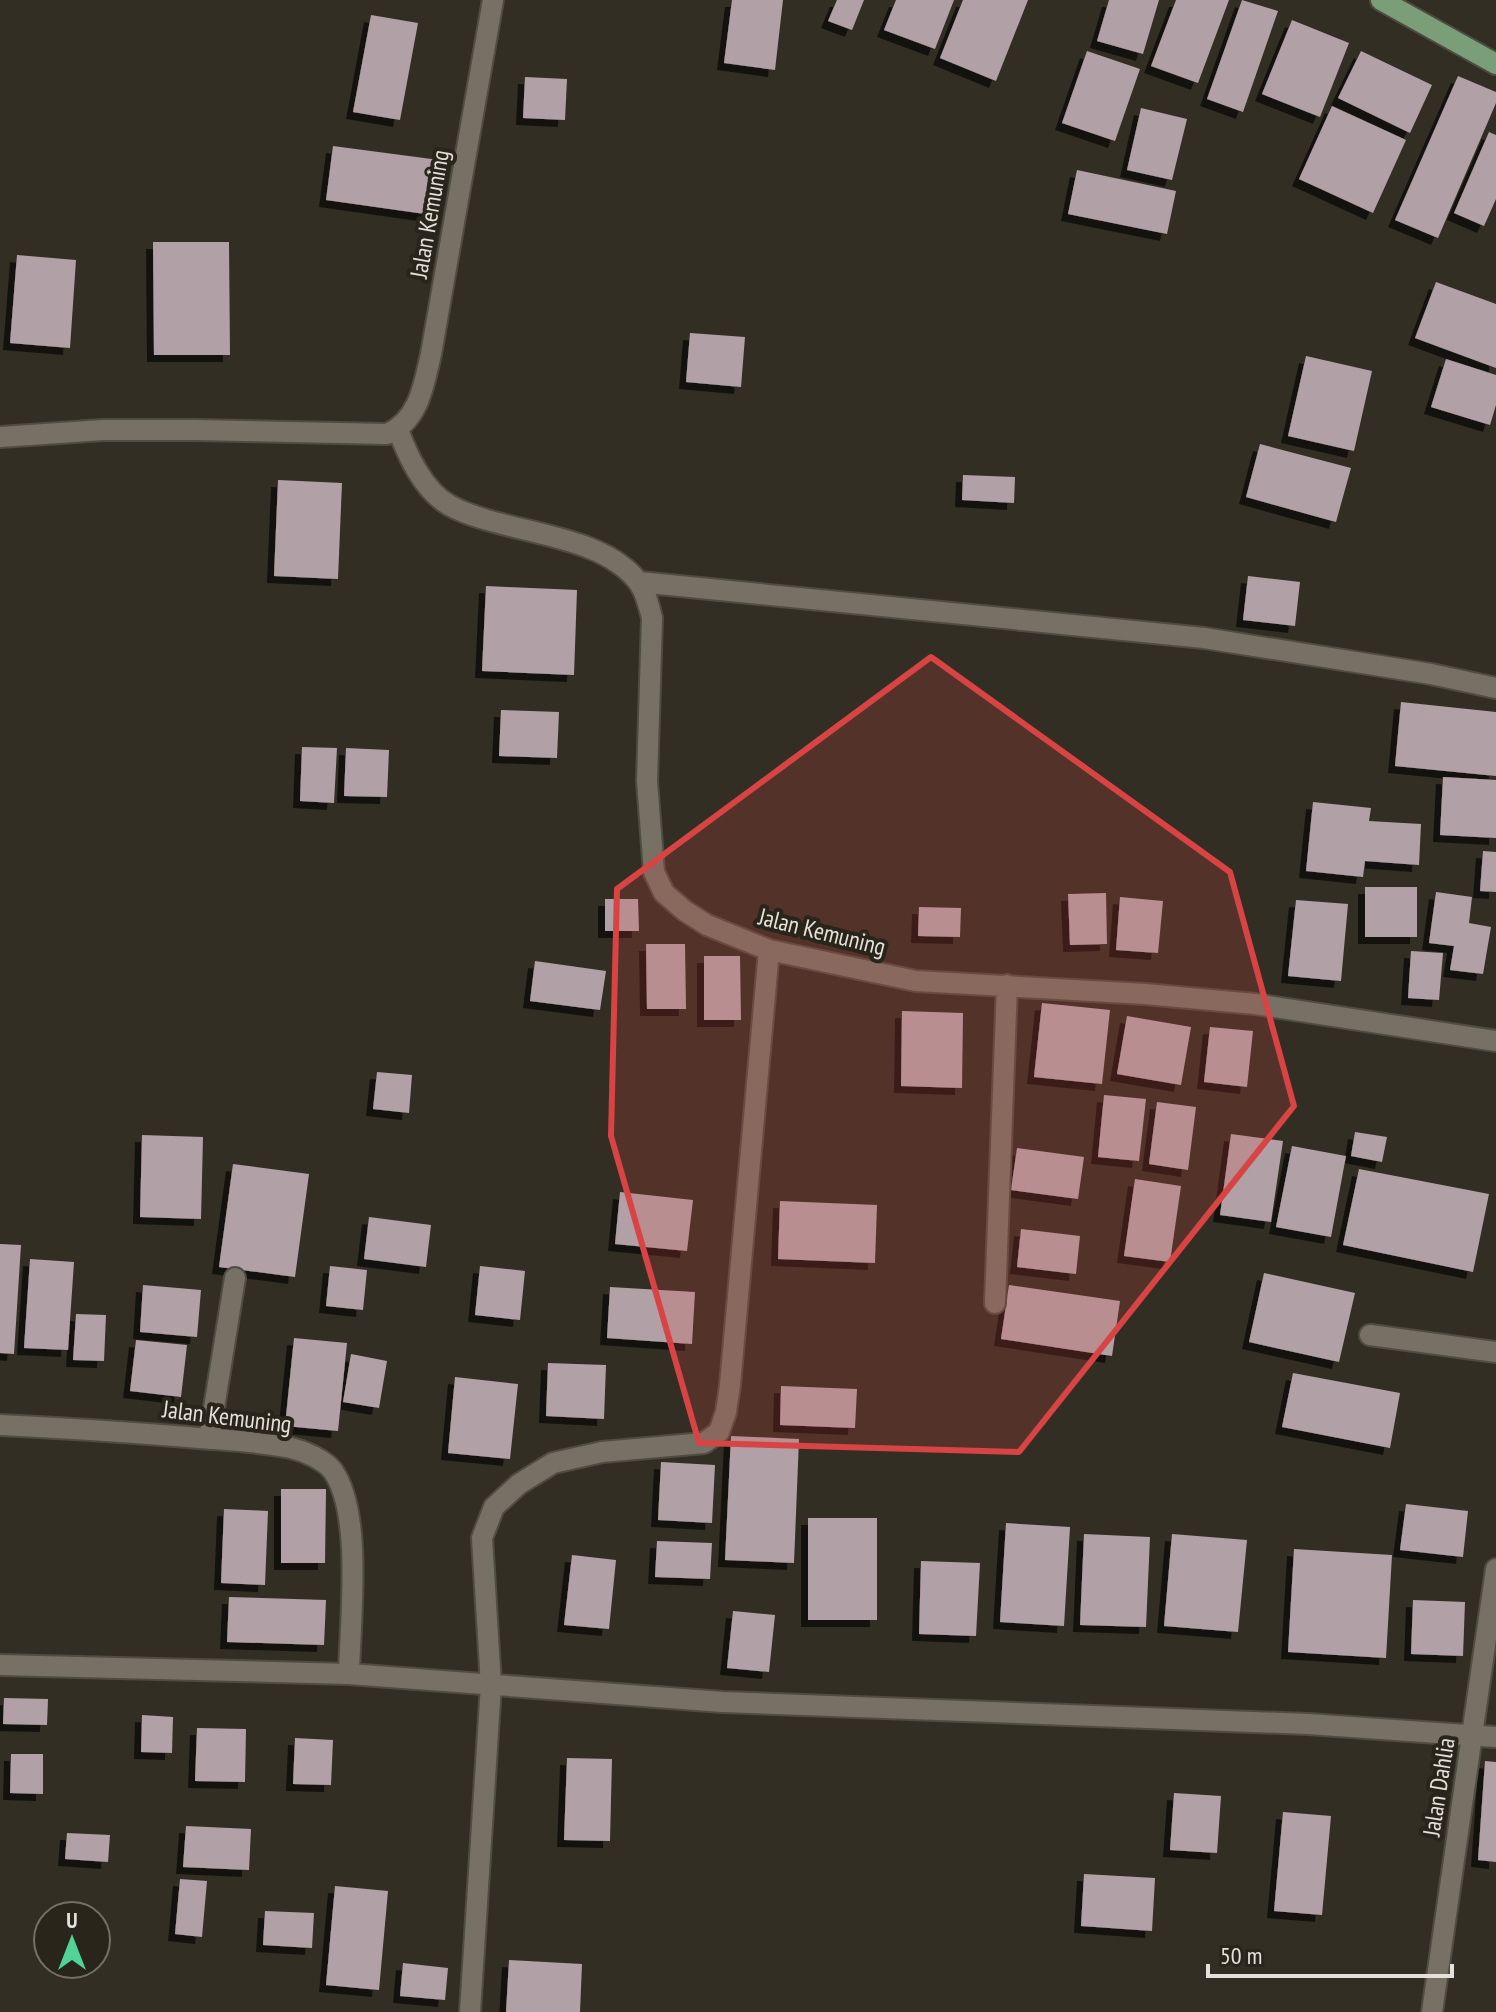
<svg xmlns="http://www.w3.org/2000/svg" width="1496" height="2012" viewBox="0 0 1496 2012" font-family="'PT Sans Narrow',sans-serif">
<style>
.building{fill:#b1a1a6;filter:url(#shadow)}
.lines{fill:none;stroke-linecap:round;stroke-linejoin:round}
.street-casing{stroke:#4f4c42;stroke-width:24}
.primary-casing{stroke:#4f4c42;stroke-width:24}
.street{stroke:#767164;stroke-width:20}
.primary{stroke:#7a9e78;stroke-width:20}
.marked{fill:#d84443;fill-opacity:0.2;stroke:#d84443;stroke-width:6;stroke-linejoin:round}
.labels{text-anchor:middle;stroke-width:8;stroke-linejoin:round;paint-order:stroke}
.street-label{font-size:24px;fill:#e4e1da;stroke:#29251a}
</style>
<defs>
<filter id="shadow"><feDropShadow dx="-7" dy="7" stdDeviation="0" flood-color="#0009"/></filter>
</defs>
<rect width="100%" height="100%" fill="#332e24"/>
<path class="building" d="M 732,0 L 783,0 L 775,70 L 724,63 Z
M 837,0 L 864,0 L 852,30 L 828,21 Z
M 896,0 L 954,0 L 935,49 L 884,30 Z
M 963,0 L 1028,0 L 996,81 L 940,58 Z
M 1109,0 L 1159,0 L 1143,54 L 1097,41 Z
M 1176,0 L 1229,0 L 1198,83 L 1151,66 Z
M 1242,0 L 1278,11 L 1243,112 L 1207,99 Z
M 371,15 L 418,23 L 400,120 L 353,112 Z
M 1292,20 L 1349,43 L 1320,117 L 1262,94 Z
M 1087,51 L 1140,69 L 1115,141 L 1062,123 Z
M 1361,51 L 1432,85 L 1410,133 L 1338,98 Z
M 1458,76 L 1496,92 L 1496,103 L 1438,238 L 1395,220 Z
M 525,77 L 567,79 L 565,120 L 523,118 Z
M 1332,106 L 1406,140 L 1373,213 L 1299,179 Z
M 1141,108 L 1187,119 L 1172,180 L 1127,170 Z
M 1489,132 L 1496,135 L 1496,199 L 1484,226 L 1454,213 Z
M 333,146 L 439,160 L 432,215 L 326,200 Z
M 1077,170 L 1176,191 L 1167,234 L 1068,214 Z
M 153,242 L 229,242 L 230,355 L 154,355 Z
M 17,255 L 76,260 L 70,348 L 10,343 Z
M 1436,282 L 1496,304 L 1496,368 L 1415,338 Z
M 690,333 L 745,337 L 741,387 L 686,382 Z
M 1306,356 L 1372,371 L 1354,451 L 1288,436 Z
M 1446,359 L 1496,375 L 1496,405 L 1490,425 L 1431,407 Z
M 1260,444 L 1351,468 L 1336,522 L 1246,497 Z
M 963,475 L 1015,477 L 1014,503 L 962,500 Z
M 278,480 L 342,483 L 338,579 L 274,576 Z
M 1248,576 L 1300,582 L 1295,626 L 1243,620 Z
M 486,586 L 577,590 L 574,675 L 482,671 Z
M 1401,702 L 1496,712 L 1496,776 L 1395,766 Z
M 501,710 L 559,712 L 557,758 L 499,756 Z
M 302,747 L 337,748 L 334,803 L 300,801 Z
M 346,748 L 389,750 L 387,797 L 344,796 Z
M 1443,777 L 1496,780 L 1496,838 L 1440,835 Z
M 1313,802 L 1371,808 L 1369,821 L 1421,824 L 1419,865 L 1365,861 L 1363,877 L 1306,871 Z
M 1483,851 L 1496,852 L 1496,892 L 1480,891 Z
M 1365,887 L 1417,887 L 1417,937 L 1365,937 Z
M 1436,892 L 1472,897 L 1469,923 L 1491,927 L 1483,974 L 1450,970 L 1454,946 L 1429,943 Z
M 1106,893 L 1107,944 L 1070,945 L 1068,894 Z
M 1120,897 L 1163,901 L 1158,953 L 1116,950 Z
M 605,899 L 638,899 L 639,931 L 605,931 Z
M 1296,900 L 1348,904 L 1341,981 L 1288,976 Z
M 919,907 L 961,908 L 960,937 L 918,936 Z
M 646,944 L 685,944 L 686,1009 L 647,1009 Z
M 1411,951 L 1443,953 L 1439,1000 L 1408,998 Z
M 704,956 L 740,956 L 741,1020 L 704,1020 Z
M 535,961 L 606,971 L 600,1010 L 530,1001 Z
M 1042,1003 L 1110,1010 L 1102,1084 L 1034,1077 Z
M 902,1011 L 963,1013 L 962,1088 L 901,1086 Z
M 1127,1016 L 1191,1027 L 1181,1085 L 1117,1074 Z
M 1210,1027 L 1253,1031 L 1247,1087 L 1204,1082 Z
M 377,1072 L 412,1075 L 409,1113 L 373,1109 Z
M 1104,1095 L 1146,1099 L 1139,1161 L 1098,1157 Z
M 1157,1102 L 1196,1107 L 1188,1170 L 1149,1164 Z
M 1355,1132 L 1387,1137 L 1382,1162 L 1351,1156 Z
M 1231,1134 L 1283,1141 L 1271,1222 L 1220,1215 Z
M 142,1135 L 203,1137 L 201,1219 L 140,1217 Z
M 1292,1146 L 1346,1156 L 1331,1237 L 1276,1227 Z
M 1017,1148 L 1084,1157 L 1078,1199 L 1011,1190 Z
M 233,1164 L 309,1174 L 295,1277 L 219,1267 Z
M 1359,1169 L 1489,1194 L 1473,1272 L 1343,1245 Z
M 1135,1179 L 1181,1186 L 1170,1262 L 1124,1256 Z
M 620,1192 L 693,1200 L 687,1251 L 615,1244 Z
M 780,1201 L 877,1205 L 875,1263 L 778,1259 Z
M 369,1217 L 431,1225 L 426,1267 L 364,1259 Z
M 1021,1229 L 1080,1236 L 1076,1274 L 1017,1267 Z
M 0,1244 L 21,1245 L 14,1354 L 0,1353 Z
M 30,1259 L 74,1262 L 68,1350 L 24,1348 Z
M 330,1266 L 367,1270 L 363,1310 L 326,1306 Z
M 480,1266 L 525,1271 L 520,1320 L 475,1315 Z
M 1264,1273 L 1355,1293 L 1339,1362 L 1249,1342 Z
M 143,1285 L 201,1290 L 197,1337 L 140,1332 Z
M 1009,1285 L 1120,1301 L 1112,1356 L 1001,1339 Z
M 610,1287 L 695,1292 L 692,1344 L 607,1338 Z
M 76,1314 L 106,1315 L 104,1361 L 73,1360 Z
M 294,1338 L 347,1343 L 338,1431 L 285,1426 Z
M 136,1340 L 187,1345 L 181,1397 L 130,1391 Z
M 351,1354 L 387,1361 L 379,1408 L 343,1402 Z
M 548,1363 L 606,1365 L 604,1419 L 546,1416 Z
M 1293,1373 L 1400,1393 L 1390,1448 L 1282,1427 Z
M 455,1377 L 518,1384 L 510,1459 L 448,1453 Z
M 781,1386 L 857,1389 L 855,1428 L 780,1425 Z
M 731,1436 L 799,1439 L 794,1563 L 725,1560 Z
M 661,1462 L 715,1465 L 712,1523 L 658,1520 Z
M 281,1489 L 326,1489 L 325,1563 L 281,1563 Z
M 1406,1504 L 1468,1511 L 1463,1557 L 1400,1550 Z
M 224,1509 L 268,1511 L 265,1585 L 221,1583 Z
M 808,1518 L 877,1518 L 877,1620 L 808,1620 Z
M 1006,1523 L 1070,1527 L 1064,1626 L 1000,1622 Z
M 1084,1534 L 1150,1537 L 1146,1627 L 1080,1625 Z
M 1172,1534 L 1247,1540 L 1238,1632 L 1164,1626 Z
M 657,1541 L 712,1543 L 710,1579 L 655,1577 Z
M 1294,1549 L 1392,1555 L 1386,1658 L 1288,1652 Z
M 572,1555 L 616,1560 L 609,1629 L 564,1625 Z
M 921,1561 L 980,1563 L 976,1636 L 919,1634 Z
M 229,1597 L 326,1600 L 324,1645 L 227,1642 Z
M 1413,1600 L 1465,1602 L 1463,1656 L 1411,1654 Z
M 733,1611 L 775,1615 L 769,1672 L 727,1668 Z
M 4,1698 L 48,1699 L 47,1725 L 3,1724 Z
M 142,1715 L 173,1717 L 172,1753 L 141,1752 Z
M 197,1728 L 246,1729 L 245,1782 L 195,1781 Z
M 295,1738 L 333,1740 L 331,1785 L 293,1784 Z
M 11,1754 L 43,1754 L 43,1794 L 10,1793 Z
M 567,1758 L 612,1759 L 610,1841 L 564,1840 Z
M 1485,1761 L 1496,1762 L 1496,1862 L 1478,1860 Z
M 1174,1793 L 1221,1796 L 1217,1853 L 1170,1850 Z
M 1283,1812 L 1331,1816 L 1322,1915 L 1274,1911 Z
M 186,1826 L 251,1829 L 249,1870 L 183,1867 Z
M 67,1833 L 110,1835 L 108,1862 L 65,1859 Z
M 1084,1874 L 1155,1878 L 1152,1931 L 1081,1926 Z
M 180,1879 L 207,1881 L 202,1937 L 175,1934 Z
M 335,1886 L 388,1891 L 379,1990 L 326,1985 Z
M 265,1911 L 314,1913 L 312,1948 L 263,1945 Z
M 509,1960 L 582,1964 L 580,2012 L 506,2012 Z
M 403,1963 L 448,1968 L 445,2000 L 400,1996 Z"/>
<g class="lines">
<g class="street-casing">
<path id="street" d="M 398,430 C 408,456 423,490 449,505 C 503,535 601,531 639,583 C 646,593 649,606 652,618 L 647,781 L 654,872 L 664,893 L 685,911 L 707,925 L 769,950 L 916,981 L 1145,994 L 1255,1004 L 1496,1041
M 0,437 L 103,430 L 196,430 L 387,434 C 419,421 424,384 431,354 L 493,0
M 639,582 L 1204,638 L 1431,674 L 1496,688
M 995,1303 L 1007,985
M 1370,1335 L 1496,1352
M 0,1425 C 63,1428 125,1432 188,1437 C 222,1440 257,1441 291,1448 C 304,1451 325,1460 333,1471 C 363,1514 350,1621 349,1674
M 209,1439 L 235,1278
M 0,1665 L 349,1674 L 723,1702 L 1308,1724 L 1496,1737
M 470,2012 L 491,1685 L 482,1538 L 494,1507 L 519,1484 L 553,1463 L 602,1452 L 704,1443 L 719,1432 L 726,1412 L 730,1385 L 769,950
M 1432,2012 L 1496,1569"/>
</g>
<g class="primary-casing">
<path id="primary" d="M 1381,0 L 1496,64"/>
</g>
<use href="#street" class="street"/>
<use href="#primary" class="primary"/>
</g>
<path class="marked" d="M 931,657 L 1230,872 L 1294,1106 L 1019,1452 L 699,1443 L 611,1136 L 617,889 Z"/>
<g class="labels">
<g class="street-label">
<text transform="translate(430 214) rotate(-80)" y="8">Jalan Kemuning</text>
<text transform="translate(822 932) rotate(14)" y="8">Jalan Kemuning</text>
<text transform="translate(227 1417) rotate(7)" y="8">Jalan Kemuning</text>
<text transform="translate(1439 1787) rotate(-81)" y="8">Jalan Dahlia</text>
</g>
</g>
<g transform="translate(72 1940)"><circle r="38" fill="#29251a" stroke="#747067" stroke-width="2"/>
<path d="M0-6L14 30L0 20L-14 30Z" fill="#51d397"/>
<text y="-12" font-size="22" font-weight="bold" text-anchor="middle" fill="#e4e1da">U</text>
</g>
<path d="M1208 1964v12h244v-12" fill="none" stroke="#e4e1da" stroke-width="4"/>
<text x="1220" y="1964" font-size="24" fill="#e4e1da" stroke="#29251a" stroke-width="6" paint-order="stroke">50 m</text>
</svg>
